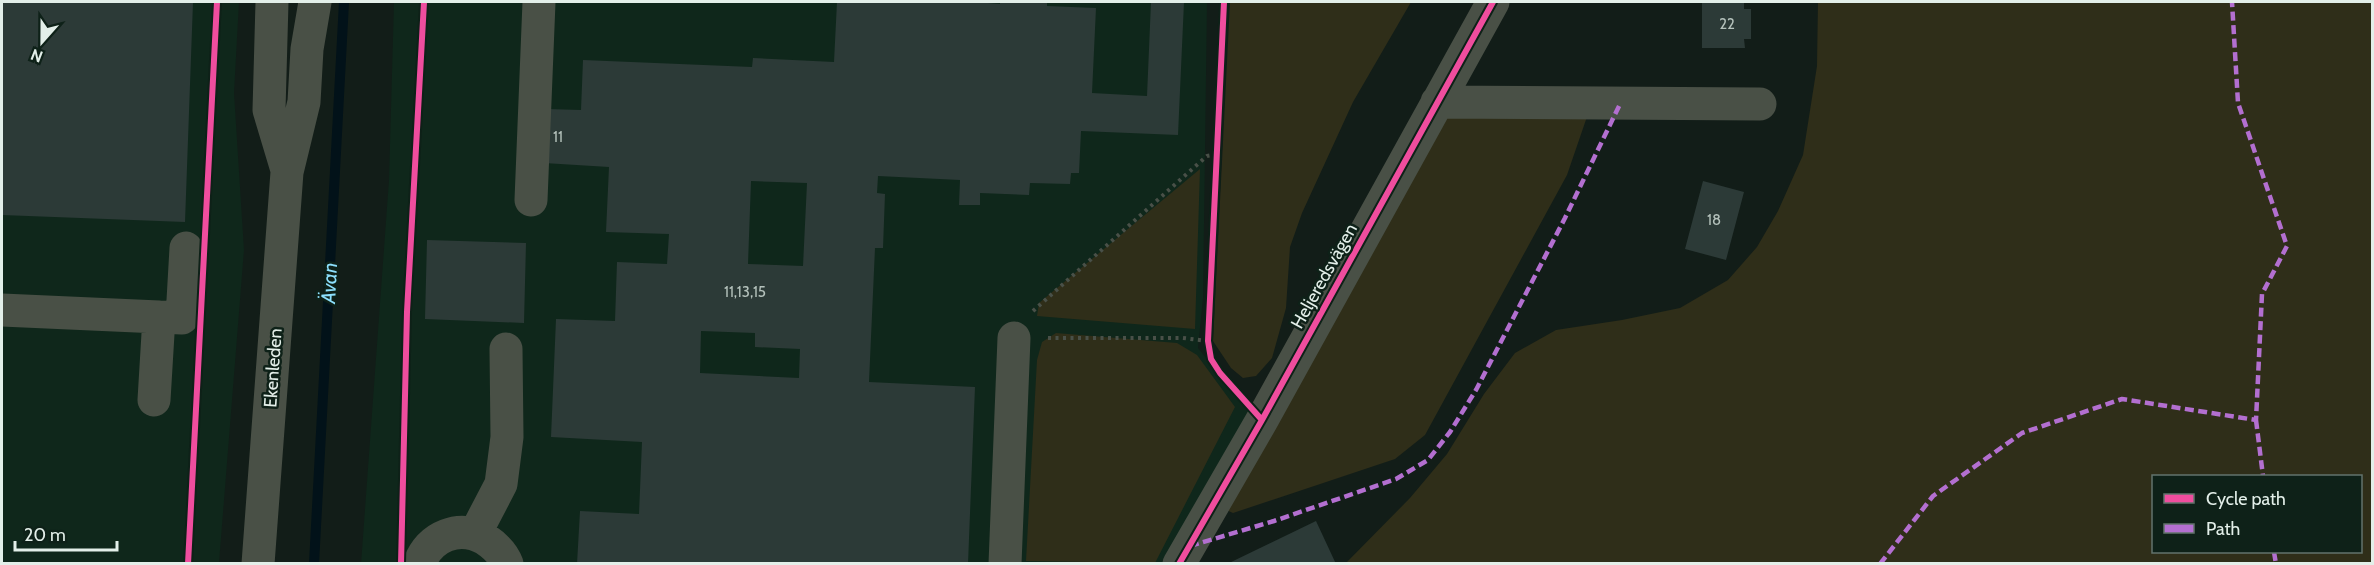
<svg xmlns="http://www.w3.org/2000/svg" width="2374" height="565" viewBox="0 0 2374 565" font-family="Cabin,sans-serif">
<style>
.built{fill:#0f271b}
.green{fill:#2f2e19;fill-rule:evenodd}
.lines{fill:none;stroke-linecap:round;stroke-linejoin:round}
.stream{stroke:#021219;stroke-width:10}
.building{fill:#2c3a37;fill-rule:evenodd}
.path{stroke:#495048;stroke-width:4;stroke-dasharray:3 4.5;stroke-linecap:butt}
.minor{stroke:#495046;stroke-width:33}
.quiet{stroke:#b36fd0;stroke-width:4.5;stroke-dasharray:9 4.5;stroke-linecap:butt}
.cycleway-casing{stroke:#0e2118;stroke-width:10}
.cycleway{stroke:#ef4d9e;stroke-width:6}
.labels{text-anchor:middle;stroke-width:5;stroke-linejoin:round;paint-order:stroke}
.number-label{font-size:15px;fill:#b5c2bc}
.street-label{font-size:18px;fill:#e3efe9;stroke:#0e2118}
.water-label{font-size:20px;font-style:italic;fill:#8de0fd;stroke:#0e2118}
</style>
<rect width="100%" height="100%" fill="#121d18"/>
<path class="built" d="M 2,2 L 239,2 L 234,93 L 244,250 L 219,563 L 2,563 Z
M 394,2 L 1207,2 L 1203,298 L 1198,348 L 1250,413 L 1165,563 L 361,564 L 389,180 Z"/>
<path class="green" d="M 1230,2 L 1411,2 L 1353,102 L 1302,213 L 1290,247 L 1286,308 L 1272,358 L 1256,376 L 1243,378 L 1231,368 L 1213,341 Z
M 1818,2 L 2372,2 L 2372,563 L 1346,563 L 1410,498 L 1447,454 L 1484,394 L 1515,353 L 1556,330 L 1622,320 L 1680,308 L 1728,280 L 1757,247 L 1778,211 L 1803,155 L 1817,66 ZM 2360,476 L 2360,552 L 2154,552 L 2154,476 Z
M 1448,104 L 1590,108 L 1567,175 L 1425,435 L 1395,459 L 1233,513 L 1222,508 Z
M 1200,169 L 1195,329 L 1037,316 L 1039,303 Z
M 1056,333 L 1177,343 L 1197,355 L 1235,407 L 1155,563 L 1026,561 L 1037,360 L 1042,342 Z"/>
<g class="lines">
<path class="stream" d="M 314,564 L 344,2"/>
</g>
<path class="building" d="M 2,2 L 193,2 L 185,222 L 2,215 Z
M 837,2 L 976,2 L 1000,4 L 1000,2 L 1047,2 L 1047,6 L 1096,8 L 1092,93 L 1147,96 L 1151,2 L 1184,2 L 1178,135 L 1081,131 L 1079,173 L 1071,173 L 1070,184 L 1030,183 L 1029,195 L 980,193 L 980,205 L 959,205 L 960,180 L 878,176 L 877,193 L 885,194 L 883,248 L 875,248 L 869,382 L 975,387 L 968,564 L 577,564 L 580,511 L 639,514 L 642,442 L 551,437 L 556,319 L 615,321 L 617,262 L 667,264 L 669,234 L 606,232 L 609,167 L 544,163 L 546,109 L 581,110 L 583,60 L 752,67 L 753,58 L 834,62 ZM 751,181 L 807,183 L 803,266 L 748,264 ZM 701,331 L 755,333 L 755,347 L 800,349 L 799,378 L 700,373 Z
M 1702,2 L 1744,2 L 1744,9 L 1751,9 L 1751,39 L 1744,39 L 1745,48 L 1702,48 Z
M 1703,181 L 1744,192 L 1726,260 L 1685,249 Z
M 427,240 L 526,243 L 524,323 L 425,319 Z
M 1316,521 L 1336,564 L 1227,564 Z"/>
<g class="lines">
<path class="path" d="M 1033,311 L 1207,156 L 1219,154
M 1048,338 L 1183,338 L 1208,341"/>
<path class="minor" d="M 272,2 L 269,110 L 287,170
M 1437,102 L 1760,104
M 531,200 L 539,2
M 2,310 L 159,317
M 154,400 L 159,317 L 182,318 L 186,248
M 475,534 L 501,484 L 507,437 L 506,349
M 258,564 L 287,172 L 304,102 L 307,49 L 315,2
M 419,564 C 430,536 459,524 485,539 C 494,545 503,553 507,564
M 1005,564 L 1014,338
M 1179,564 L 1262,420 L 1493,2"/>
<path class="quiet" d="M 2256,420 L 2263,476
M 1190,546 L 1274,521 L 1396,479 L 1428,460 L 1450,432 L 1476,390 L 1565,218 L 1621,102
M 2274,552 L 2276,564
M 1880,564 L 1933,496 L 2022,433 L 2122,399 L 2256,420 L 2262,294 L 2287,246 L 2238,103 L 2232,2"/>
<g class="cycleway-casing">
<path id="cycleway" d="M 1224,2 L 1208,341 L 1211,359 L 1220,373 L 1262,420
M 188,564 L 217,2
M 401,564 L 407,312 L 424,2
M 1179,564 L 1262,420 L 1493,2"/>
</g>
<use href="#cycleway" class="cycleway"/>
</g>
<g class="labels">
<g class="number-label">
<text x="1727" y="29">22</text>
<text x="558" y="142">11</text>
<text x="1714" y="225">18</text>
<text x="745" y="297">11,13,15</text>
</g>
<g class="street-label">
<text transform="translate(1324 276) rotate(-61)" y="6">Heljeredsvägen</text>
<text transform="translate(273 368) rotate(-86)" y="6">Ekenleden</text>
</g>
<g class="water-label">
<text transform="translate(329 283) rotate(-87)" y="7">Ävan</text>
</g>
</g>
<rect width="2374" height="565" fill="none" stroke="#e3efe9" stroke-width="6"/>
<rect x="2152" y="475" width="210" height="78" fill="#0e2118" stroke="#63736c" stroke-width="1.5"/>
<rect x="2164" y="494" width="30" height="9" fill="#ef4d9e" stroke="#63736c" stroke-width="1.5"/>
<text x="2206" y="505" font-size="18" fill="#e3efe9">Cycle path</text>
<rect x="2164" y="524" width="30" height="9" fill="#b36fd0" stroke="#63736c" stroke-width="1.5"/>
<text x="2206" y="535" font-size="18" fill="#e3efe9">Path</text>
<g transform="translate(42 42) rotate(201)" stroke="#0e2118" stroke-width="4.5" paint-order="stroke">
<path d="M0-4.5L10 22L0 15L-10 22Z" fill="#e3efe9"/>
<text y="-9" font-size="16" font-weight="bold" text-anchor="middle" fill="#e3efe9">N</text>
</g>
<path d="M15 541v9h102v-9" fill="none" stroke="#e3efe9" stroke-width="3"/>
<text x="24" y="541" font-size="18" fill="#e3efe9" stroke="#0e2118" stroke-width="4.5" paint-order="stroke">20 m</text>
</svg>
